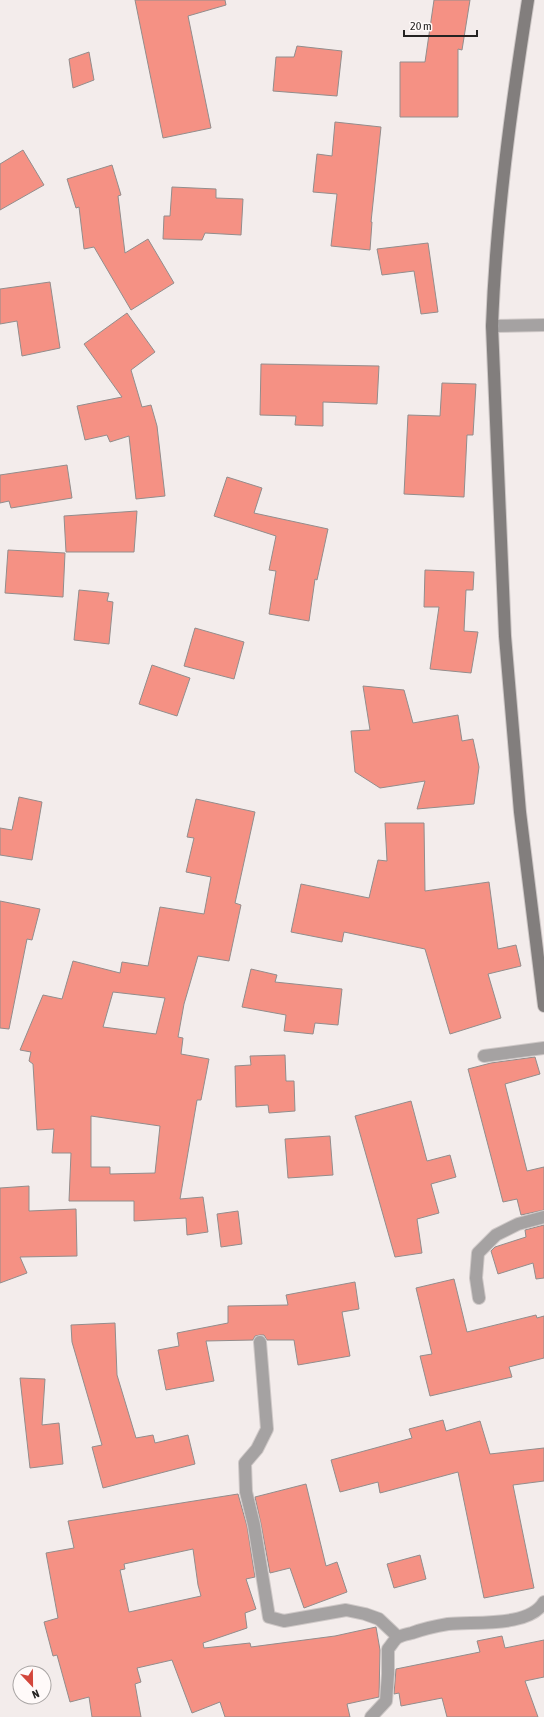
<svg xmlns="http://www.w3.org/2000/svg" width="544" height="1717" viewBox="0 0 544 1717" font-family="'Asap Condensed',sans-serif">
<style>
.building{fill:#f59184;stroke:#938d8c;fill-rule:evenodd}
.lines{fill:none;stroke-linecap:round;stroke-linejoin:round}
.street-casing{stroke:#cec8c7;stroke-width:14}
.secondary-casing{stroke:#cec8c7;stroke-width:14}
.street{stroke:#a5a2a2;stroke-width:12}
.secondary{stroke:#827e7d;stroke-width:12}
</style>
<rect width="100%" height="100%" fill="#f3eceb"/>
<path class="building" d="M 135,0 L 225,0 L 226,5 L 188,16 L 211,128 L 163,138 Z
M 434,0 L 470,0 L 462,50 L 458,49 L 458,117 L 400,117 L 400,62 L 425,62 Z
M 297,46 L 342,51 L 337,96 L 273,91 L 276,57 L 294,57 Z
M 89,52 L 94,80 L 73,88 L 69,59 Z
M 335,122 L 381,127 L 371,222 L 372,222 L 370,250 L 331,246 L 337,194 L 313,192 L 317,154 L 332,156 Z
M 23,150 L 44,185 L 0,210 L 0,164 Z
M 112,165 L 121,195 L 118,196 L 125,253 L 148,239 L 174,283 L 131,310 L 94,247 L 84,249 L 79,207 L 76,208 L 67,179 Z
M 172,187 L 216,189 L 216,198 L 243,199 L 241,235 L 205,233 L 202,240 L 163,239 L 164,216 L 170,216 Z
M 428,243 L 438,312 L 421,314 L 414,271 L 382,275 L 377,249 Z
M 50,282 L 60,348 L 22,356 L 17,321 L 0,324 L 0,289 Z
M 127,313 L 155,352 L 131,370 L 142,407 L 151,405 L 157,426 L 165,496 L 136,499 L 129,436 L 110,442 L 107,435 L 85,440 L 77,406 L 122,397 L 84,344 Z
M 261,364 L 379,366 L 377,404 L 323,402 L 323,426 L 295,425 L 296,416 L 260,415 Z
M 442,383 L 476,384 L 473,435 L 467,435 L 464,497 L 404,494 L 408,415 L 440,416 Z
M 67,465 L 72,498 L 11,508 L 9,501 L 0,503 L 0,475 Z
M 227,477 L 262,488 L 254,513 L 328,529 L 317,580 L 315,579 L 309,621 L 269,614 L 276,571 L 269,570 L 276,536 L 214,516 Z
M 137,511 L 134,552 L 66,552 L 64,516 Z
M 8,550 L 65,553 L 63,597 L 5,593 Z
M 425,570 L 474,572 L 473,590 L 466,590 L 464,631 L 478,632 L 471,673 L 430,669 L 439,607 L 424,607 Z
M 79,590 L 109,593 L 107,601 L 113,602 L 109,644 L 74,640 Z
M 195,628 L 244,642 L 234,679 L 184,666 Z
M 152,665 L 190,678 L 177,716 L 139,704 Z
M 363,686 L 404,690 L 413,723 L 458,715 L 462,741 L 473,739 L 479,767 L 474,804 L 417,809 L 425,781 L 380,788 L 355,772 L 351,731 L 370,730 Z
M 19,797 L 42,802 L 32,860 L 0,855 L 0,828 L 12,830 Z
M 196,799 L 255,812 L 235,903 L 241,905 L 229,961 L 198,956 L 184,1004 L 178,1037 L 183,1038 L 181,1054 L 209,1059 L 201,1100 L 197,1100 L 180,1199 L 203,1197 L 208,1232 L 187,1235 L 186,1218 L 134,1221 L 134,1201 L 69,1201 L 71,1153 L 52,1153 L 54,1129 L 37,1130 L 33,1064 L 29,1061 L 31,1052 L 20,1050 L 43,995 L 62,999 L 73,961 L 120,973 L 122,962 L 148,966 L 160,907 L 204,914 L 211,877 L 186,872 L 194,838 L 187,837 ZM 113,992 L 165,998 L 156,1034 L 103,1027 ZM 91,1116 L 160,1126 L 155,1173 L 110,1174 L 110,1167 L 91,1167 Z
M 385,823 L 424,823 L 425,891 L 489,882 L 498,949 L 516,945 L 521,966 L 488,974 L 501,1018 L 450,1034 L 425,949 L 344,932 L 342,942 L 291,932 L 301,884 L 369,898 L 378,860 L 387,861 Z
M 0,901 L 40,909 L 32,940 L 27,939 L 9,1029 L 0,1028 Z
M 251,969 L 277,975 L 275,982 L 342,989 L 338,1025 L 315,1023 L 313,1034 L 284,1031 L 286,1015 L 242,1007 Z
M 285,1055 L 286,1081 L 294,1081 L 295,1111 L 269,1113 L 268,1105 L 236,1107 L 235,1066 L 251,1065 L 250,1056 Z
M 535,1057 L 540,1074 L 505,1084 L 527,1171 L 544,1167 L 544,1210 L 521,1215 L 517,1199 L 503,1202 L 468,1069 L 491,1063 Z
M 411,1101 L 427,1161 L 450,1155 L 456,1177 L 431,1184 L 439,1213 L 417,1219 L 422,1253 L 395,1257 L 355,1116 Z
M 330,1136 L 333,1175 L 288,1178 L 285,1139 Z
M 29,1186 L 29,1211 L 76,1209 L 77,1256 L 20,1257 L 27,1273 L 0,1283 L 0,1188 Z
M 238,1211 L 242,1244 L 221,1247 L 217,1214 Z
M 544,1225 L 544,1278 L 536,1279 L 533,1263 L 498,1274 L 491,1251 L 495,1247 L 526,1237 L 525,1230 Z
M 454,1279 L 467,1332 L 536,1315 L 537,1318 L 544,1316 L 544,1358 L 509,1367 L 512,1377 L 430,1396 L 420,1356 L 432,1354 L 416,1288 Z
M 355,1282 L 359,1309 L 342,1312 L 350,1356 L 298,1365 L 294,1340 L 267,1340 L 264,1335 L 260,1335 L 255,1336 L 253,1340 L 206,1341 L 214,1381 L 166,1390 L 158,1350 L 179,1346 L 177,1333 L 228,1323 L 228,1306 L 288,1305 L 286,1295 Z
M 115,1323 L 117,1375 L 136,1438 L 153,1435 L 155,1443 L 188,1435 L 195,1464 L 103,1488 L 92,1447 L 102,1445 L 72,1342 L 71,1325 Z
M 20,1378 L 45,1379 L 42,1425 L 59,1423 L 63,1464 L 30,1468 Z
M 443,1420 L 446,1431 L 480,1421 L 490,1454 L 544,1448 L 544,1481 L 513,1485 L 534,1588 L 484,1598 L 458,1472 L 380,1493 L 378,1482 L 340,1492 L 331,1460 L 412,1438 L 409,1429 Z
M 306,1484 L 326,1566 L 337,1562 L 347,1592 L 304,1608 L 290,1568 L 270,1573 L 261,1524 L 255,1497 Z
M 238,1494 L 247,1526 L 255,1577 L 246,1579 L 256,1609 L 245,1613 L 247,1628 L 203,1643 L 204,1648 L 250,1643 L 251,1647 L 335,1636 L 376,1627 L 380,1650 L 379,1697 L 347,1704 L 350,1717 L 225,1717 L 220,1702 L 192,1713 L 172,1660 L 137,1668 L 141,1682 L 135,1684 L 141,1717 L 92,1717 L 89,1697 L 70,1702 L 57,1655 L 53,1656 L 44,1622 L 58,1618 L 46,1553 L 74,1548 L 68,1521 ZM 193,1549 L 198,1585 L 201,1596 L 129,1612 L 120,1570 L 125,1569 L 124,1564 Z
M 420,1555 L 426,1579 L 394,1588 L 387,1564 Z
M 502,1636 L 505,1648 L 544,1640 L 544,1677 L 525,1681 L 538,1717 L 447,1717 L 442,1698 L 401,1706 L 399,1693 L 394,1694 L 396,1669 L 480,1652 L 477,1641 Z"/>
<g class="lines">
<g class="street-casing">
<path id="street" d="M 492,326 L 544,325
M 484,1056 L 544,1048
M 479,1298 L 476,1278 L 478,1253 L 496,1235 L 518,1224 L 544,1217
M 260,1342 L 267,1429 L 257,1449 L 245,1463 L 246,1492 L 254,1525 L 269,1617 L 284,1621 L 346,1610 L 365,1614 L 379,1619 L 398,1637
M 371,1717 L 386,1701 L 388,1674 L 388,1649 C 391,1646 394,1640 397,1638 C 401,1635 408,1634 412,1633 C 423,1629 436,1626 448,1624 C 474,1621 529,1628 544,1602"/>
</g>
<g class="secondary-casing">
<path id="secondary" d="M 528,0 C 511,108 496,217 492,326 L 505,636 L 520,812 L 544,1006"/>
</g>
<use href="#street" class="street"/>
<use href="#secondary" class="secondary"/>
</g>
<g transform="translate(32 1685) rotate(158)"><circle r="19" fill="#fffaf9" stroke="#a8a4a3"/>
<path d="M0-3L7 15L0 10L-7 15Z" fill="#d3463b"/>
<text y="-6" font-size="11" font-weight="bold" text-anchor="middle" fill="#252322">N</text>
</g>
<path d="M404 30v6h73v-6" fill="none" stroke="#252322" stroke-width="2"/>
<text x="410" y="30" font-size="12" fill="#252322" stroke="#fffaf9" stroke-width="3" paint-order="stroke">20 m</text>
</svg>
